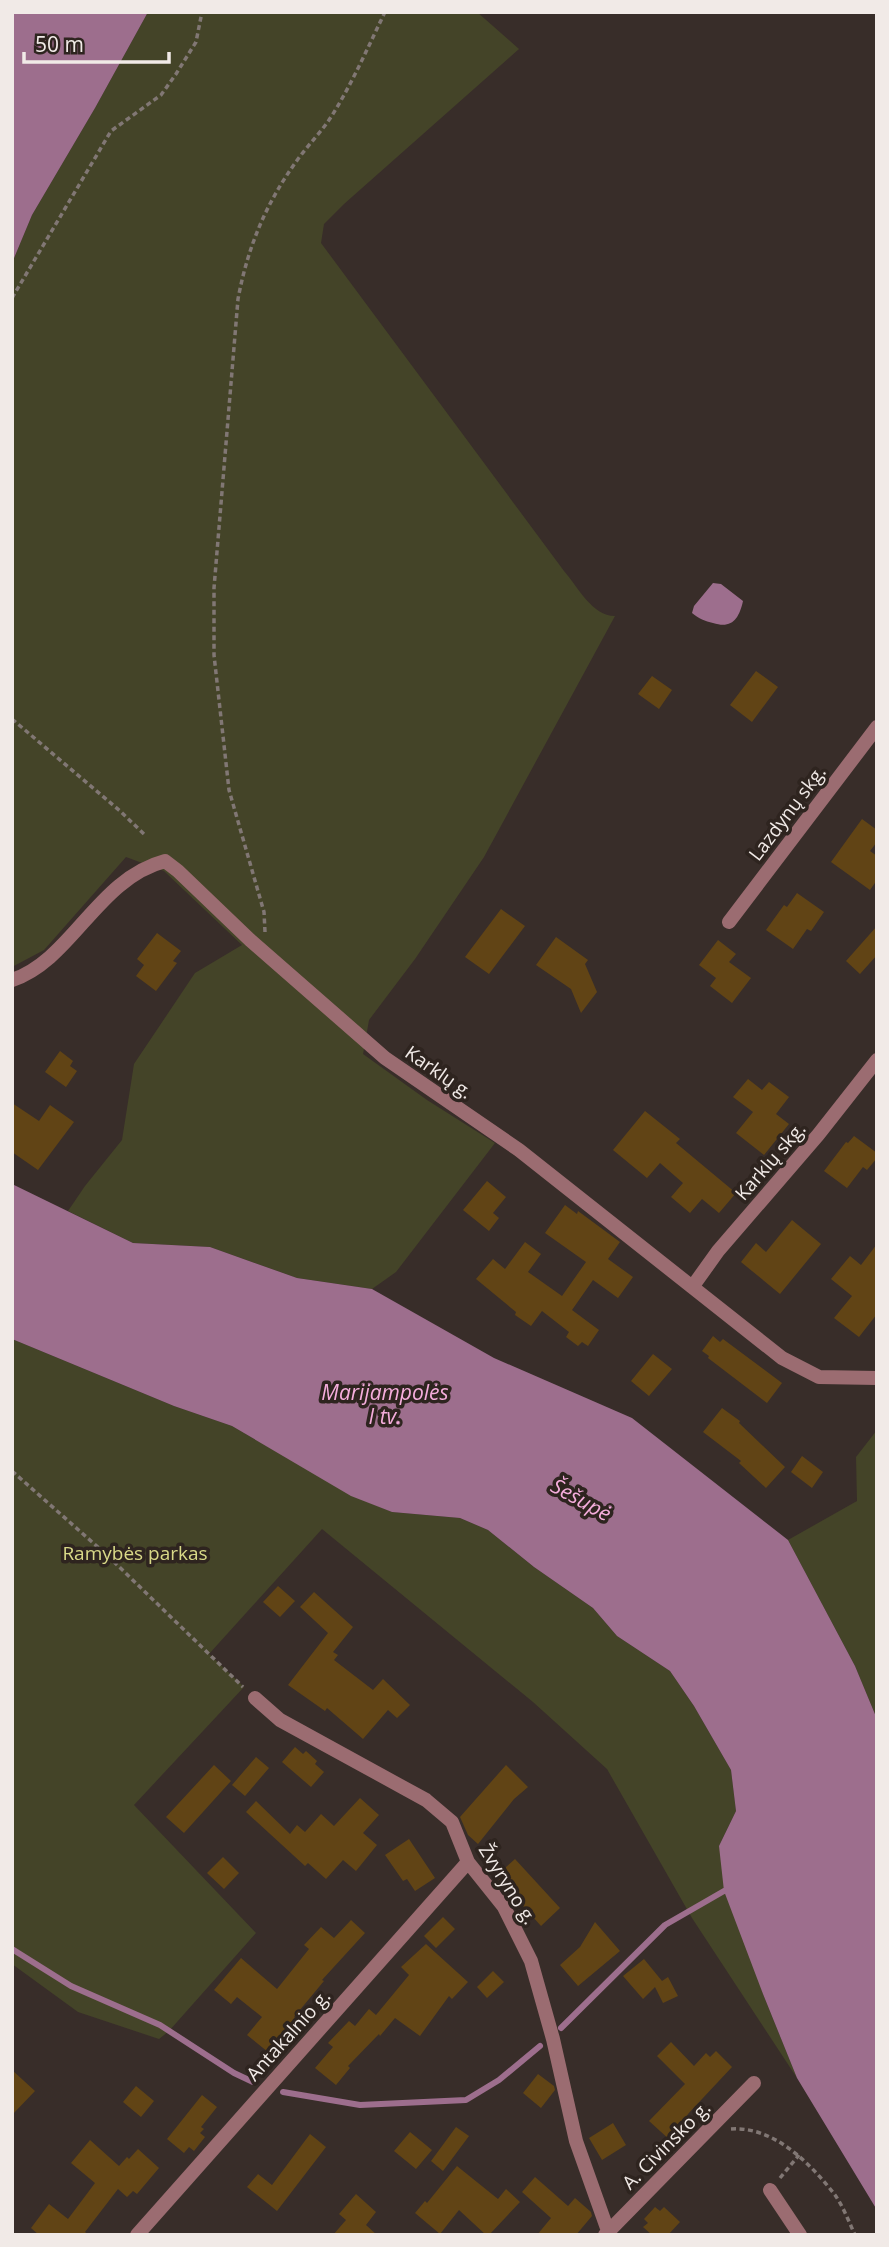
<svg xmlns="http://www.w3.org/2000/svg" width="889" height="2247" viewBox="0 0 889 2247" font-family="'Open Sans',sans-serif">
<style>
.green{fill:#444428}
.water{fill:#9d6e8d}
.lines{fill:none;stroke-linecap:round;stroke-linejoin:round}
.stream{stroke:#9d6e8d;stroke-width:6}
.building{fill:#614415}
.path{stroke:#817774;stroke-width:3.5;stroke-dasharray:5 3.5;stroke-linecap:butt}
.street{stroke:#9b6c71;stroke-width:14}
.labels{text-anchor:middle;stroke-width:7;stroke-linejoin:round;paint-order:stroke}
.street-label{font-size:19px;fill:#f1eae7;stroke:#2e241f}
.park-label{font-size:19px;fill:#d9d988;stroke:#2e241f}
.water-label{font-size:21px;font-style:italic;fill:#f5addc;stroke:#2e241f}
</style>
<rect width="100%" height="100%" fill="#382d29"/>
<path class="green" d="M 148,12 L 477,12 L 519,49 L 344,204 L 324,224 L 321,243 L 564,571 C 578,587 592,616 615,616 L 484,857 L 415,959 L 369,1020 L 363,1054 L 427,1100 L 495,1143 L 396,1272 L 372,1289 L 297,1278 L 210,1247 L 133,1243 L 68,1211 L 85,1186 L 122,1140 L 134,1064 L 195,973 L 242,945 L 164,871 L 126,857 L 44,950 L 12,967 L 12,263 L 32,215 L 95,108 Z
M 12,1339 L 174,1406 L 232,1426 L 351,1495 L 392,1512 L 460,1518 L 488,1530 L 534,1567 L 593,1608 L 617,1636 L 670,1671 L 694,1706 L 731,1770 L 736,1811 L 719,1846 L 763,1994 L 797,2078 L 692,1918 L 607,1769 L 533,1702 L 322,1529 L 209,1654 L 244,1687 L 134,1805 L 256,1933 L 169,2031 L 159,2039 L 78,2012 L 12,1964 Z
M 877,1430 L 877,1719 L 855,1666 L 788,1540 L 857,1501 L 856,1457 Z"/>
<path class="water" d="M 12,12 L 148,12 L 95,108 L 32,215 L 12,263 Z
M 713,583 L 721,584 L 743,601 C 739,619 732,629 713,623 C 705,621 699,619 692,613 L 694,606 Z
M 12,1184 L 133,1243 L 210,1247 L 297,1278 L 372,1289 L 494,1358 L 632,1418 L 788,1540 L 855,1666 L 877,1719 L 877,2210 L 797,2078 L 763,1994 L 724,1891 L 719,1846 L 736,1811 L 731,1770 L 694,1706 L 670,1671 L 617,1636 L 593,1608 L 534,1567 L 488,1530 L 460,1518 L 392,1512 L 351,1496 L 232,1426 L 174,1406 L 12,1339 Z"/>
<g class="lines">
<path class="stream" d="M 12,1949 L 71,1986 L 160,2025 L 234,2073 L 253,2082
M 561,2028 L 665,1925 L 724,1891
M 283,2092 L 360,2105 L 466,2100 L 499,2080 L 540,2046"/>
</g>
<path class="building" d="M 756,671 L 778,687 L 752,722 L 730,705 Z
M 652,676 L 672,690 L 659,709 L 638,694 Z
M 862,819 L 877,830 L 877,842 L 870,851 L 877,856 L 877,880 L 870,890 L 831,862 Z
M 797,893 L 824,912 L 811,931 L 807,929 L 793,949 L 766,930 L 784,905 L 787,907 Z
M 501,909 L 525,926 L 489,974 L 465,957 Z
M 877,926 L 877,955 L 860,974 L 846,961 Z
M 157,933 L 181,951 L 173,961 L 177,963 L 156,991 L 136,976 L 144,965 L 137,959 Z
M 556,937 L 588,960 L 585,964 L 597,992 L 581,1013 L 571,989 L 536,965 Z
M 718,940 L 736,954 L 729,962 L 751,978 L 732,1003 L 710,986 L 716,978 L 699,965 Z
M 60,1051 L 73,1061 L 70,1066 L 77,1071 L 66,1087 L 45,1072 Z
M 748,1079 L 762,1090 L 769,1082 L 789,1097 L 776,1114 L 789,1124 L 764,1155 L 736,1133 L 753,1112 L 733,1097 Z
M 12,1103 L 39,1121 L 50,1105 L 74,1122 L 38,1170 L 12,1152 Z
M 645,1111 L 680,1139 L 676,1143 L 736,1193 L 719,1213 L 702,1199 L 690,1213 L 671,1197 L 683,1183 L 660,1163 L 647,1178 L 613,1150 Z
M 854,1136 L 877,1153 L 877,1158 L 867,1170 L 863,1167 L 847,1188 L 824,1171 L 846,1142 L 848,1143 Z
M 487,1181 L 506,1197 L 493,1213 L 499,1218 L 489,1231 L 463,1210 Z
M 565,1205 L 577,1214 L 578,1211 L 620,1242 L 608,1259 L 633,1277 L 618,1298 L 593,1280 L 572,1310 L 599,1330 L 588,1346 L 582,1342 L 578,1346 L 566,1337 L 569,1332 L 542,1311 L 531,1326 L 515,1315 L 516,1312 L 476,1279 L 493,1259 L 505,1269 L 525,1242 L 541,1254 L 528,1272 L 562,1296 L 586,1262 L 545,1233 Z
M 792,1220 L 821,1244 L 780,1294 L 741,1262 L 756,1243 L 766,1252 Z
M 877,1244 L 877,1314 L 859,1337 L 834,1318 L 852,1296 L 831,1279 L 850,1256 L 861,1265 Z
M 713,1336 L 720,1342 L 723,1339 L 782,1383 L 767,1403 L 708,1358 L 709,1356 L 702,1351 Z
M 653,1354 L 672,1369 L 649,1396 L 631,1381 Z
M 722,1408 L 740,1421 L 739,1423 L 785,1467 L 766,1488 L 739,1463 L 741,1461 L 703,1432 Z
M 802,1456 L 823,1472 L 812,1488 L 791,1472 Z
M 278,1586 L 295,1601 L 280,1617 L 263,1602 Z
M 314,1592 L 353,1627 L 333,1652 L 338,1655 L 334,1660 L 373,1690 L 383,1679 L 410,1705 L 397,1718 L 388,1710 L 363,1739 L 327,1708 L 325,1711 L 288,1685 L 328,1633 L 300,1607 Z
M 295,1747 L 303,1754 L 306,1751 L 317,1761 L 315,1764 L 324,1772 L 311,1787 L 282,1762 Z
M 256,1757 L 269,1768 L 245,1796 L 232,1785 Z
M 214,1765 L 231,1781 L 184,1833 L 166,1817 Z
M 506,1765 L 528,1787 L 514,1799 L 478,1844 L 468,1835 L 460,1817 Z
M 360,1798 L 379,1815 L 363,1833 L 377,1845 L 356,1871 L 343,1860 L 326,1879 L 308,1863 L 305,1866 L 246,1812 L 256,1801 L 290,1834 L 297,1825 L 305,1832 L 321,1814 L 334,1826 Z
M 409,1839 L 435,1878 L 415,1891 L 407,1879 L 403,1881 L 385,1855 Z
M 223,1857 L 239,1873 L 224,1889 L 207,1873 Z
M 515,1859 L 560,1908 L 541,1926 L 496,1876 Z
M 443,1917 L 455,1929 L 436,1948 L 424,1936 Z
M 351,1920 L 365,1933 L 322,1980 L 324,1981 L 294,2017 L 300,2022 L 290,2034 L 286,2031 L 268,2052 L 247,2035 L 262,2017 L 237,1997 L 231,2004 L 214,1990 L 241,1958 L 277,1989 L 309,1949 L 304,1945 L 321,1927 L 334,1938 Z
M 595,1922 L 620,1951 L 578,1986 L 560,1965 L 580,1947 Z
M 426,1944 L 468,1982 L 452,1999 L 449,1996 L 420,2036 L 395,2018 L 380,2036 L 379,2034 L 348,2066 L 350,2068 L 336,2085 L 315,2068 L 333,2047 L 328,2043 L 349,2021 L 355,2026 L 369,2009 L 376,2015 L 409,1975 L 401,1967 Z
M 644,1959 L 662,1981 L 668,1977 L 678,1996 L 663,2003 L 655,1987 L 643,1999 L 623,1976 Z
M 493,1971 L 504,1982 L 487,1998 L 477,1987 Z
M 671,2042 L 694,2066 L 706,2053 L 710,2057 L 716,2051 L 732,2067 L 688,2114 L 684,2121 L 687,2124 L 671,2141 L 649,2121 L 685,2084 L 657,2056 Z
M 12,2070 L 35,2091 L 12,2115 Z
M 538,2074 L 554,2086 L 555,2090 L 541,2108 L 523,2093 Z
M 136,2086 L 154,2101 L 141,2117 L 123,2102 Z
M 202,2095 L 217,2107 L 201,2127 L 204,2129 L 200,2133 L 205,2137 L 194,2151 L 189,2147 L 184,2153 L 167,2139 Z
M 613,2123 L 626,2145 L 602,2160 L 589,2138 Z
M 456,2127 L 469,2136 L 443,2171 L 431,2161 Z
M 410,2132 L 432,2150 L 416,2169 L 394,2151 Z
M 310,2134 L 326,2147 L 277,2211 L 247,2187 L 258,2174 L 272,2185 Z
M 90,2140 L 119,2166 L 127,2157 L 129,2159 L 138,2149 L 159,2168 L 137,2194 L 133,2191 L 127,2197 L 118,2189 L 85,2232 L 89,2235 L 39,2235 L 31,2228 L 49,2204 L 68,2219 L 95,2183 L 71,2163 Z
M 457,2166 L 498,2199 L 506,2189 L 520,2202 L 489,2235 L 486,2235 L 459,2210 L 440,2234 L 415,2213 L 425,2201 L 427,2203 Z
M 535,2177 L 568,2206 L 575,2198 L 591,2212 L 592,2216 L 576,2235 L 537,2235 L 551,2218 L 522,2192 Z
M 356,2194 L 376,2212 L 366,2225 L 377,2235 L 333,2235 L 346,2220 L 339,2214 Z
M 655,2207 L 660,2211 L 664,2207 L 680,2222 L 668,2235 L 652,2235 L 643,2227 L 648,2223 L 644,2219 Z"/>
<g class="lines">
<path class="path" d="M 12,298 L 111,131 L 161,95 L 176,74 L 196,42 L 202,12
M 12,719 L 120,811 L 144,834
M 265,932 L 264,912 L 229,790 L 214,655 L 214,588 L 238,299 C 248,246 266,203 298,159 C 309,144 322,131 331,117 C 352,84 368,47 385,12
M 12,1471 L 109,1557 L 243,1687
M 731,2129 C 774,2126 811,2164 835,2195 C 843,2206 849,2222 855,2235
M 780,2178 L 799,2155"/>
<path class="street" d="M 729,922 L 877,727
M 12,980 C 72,960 97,879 165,861 L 178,871 L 250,940 L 385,1058 L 519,1150 L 782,1358 L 819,1377 L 877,1378
M 693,1286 L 718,1251 L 818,1135 L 877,1060
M 255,1698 L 280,1720 L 426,1800 L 452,1822 L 468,1862 L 504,1907 L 531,1961 L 553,2039 L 576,2141 L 608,2231
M 770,2190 L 800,2235
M 137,2235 L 468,1862
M 605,2235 L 754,2083"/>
</g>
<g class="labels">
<g class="street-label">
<text transform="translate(787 813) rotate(-53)" y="7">Lazdynų skg.</text>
<text transform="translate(439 1072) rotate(35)" y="7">Karklų g.</text>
<text transform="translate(770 1161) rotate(-49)" y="7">Karklų skg.</text>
<text transform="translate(508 1884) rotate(58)" y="7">Žvyryno g.</text>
<text transform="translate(288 2035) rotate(-48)" y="7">Antakalnio g.</text>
<text transform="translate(666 2145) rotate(-45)" y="7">A. Civinsko g.</text>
</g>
<g class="park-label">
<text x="135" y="1560">Ramybės parkas</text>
</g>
<g class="water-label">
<text x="385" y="1400">Marijampolės<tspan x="385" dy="24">I tv.</tspan></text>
<text transform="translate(581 1500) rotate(29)" y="7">Šešupė</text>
</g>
</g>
<rect width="889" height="2247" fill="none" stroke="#f1eae7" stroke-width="28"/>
<path d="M24 52v10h145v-10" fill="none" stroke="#f1eae7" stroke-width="3.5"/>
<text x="35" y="52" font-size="21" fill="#f1eae7" stroke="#2e241f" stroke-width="5" paint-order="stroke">50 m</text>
</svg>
